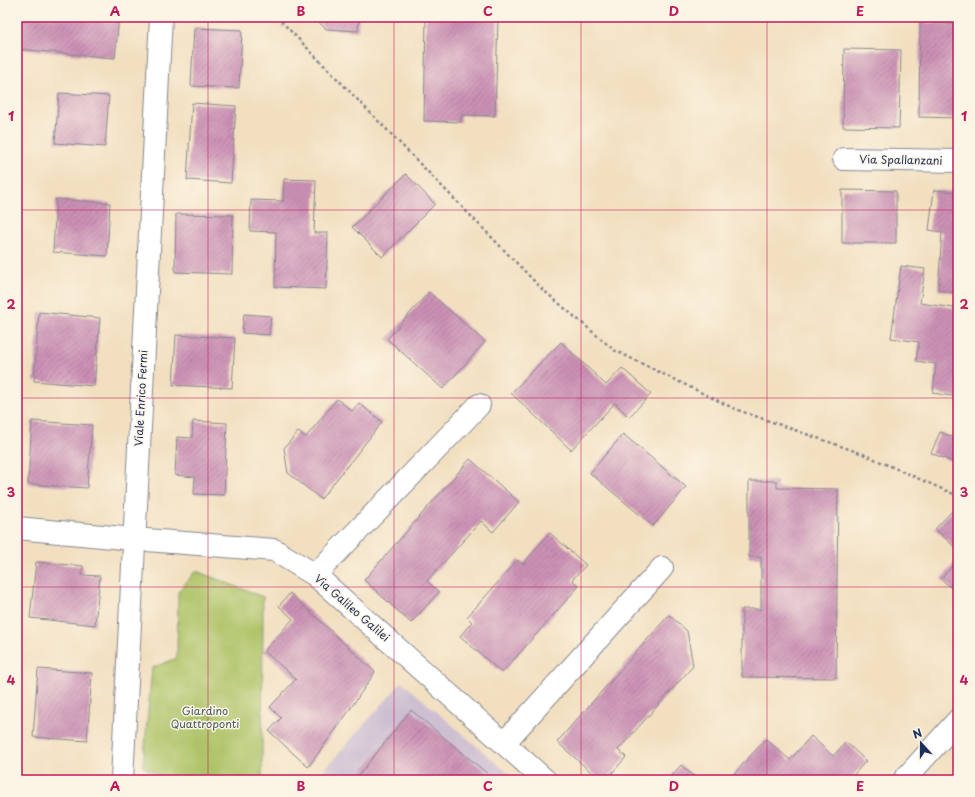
<svg xmlns="http://www.w3.org/2000/svg" width="975" height="797" viewBox="0 0 975 797" font-family="'Playpen Sans',sans-serif">
<style>
.industrial{fill:#cebed2}
.garden{fill:#afc469;stroke:#657a64}
.building{fill:url(#building-hatch)}
.lines{fill:none;stroke-linecap:round;stroke-linejoin:round}
.street-casing{stroke:#86878f;stroke-width:24}
.secondary-casing{stroke:#86878f;stroke-width:24}
.path{stroke:#86878f;stroke-width:2.5;stroke-dasharray:3 3;stroke-linecap:butt}
.street{stroke:#fff;stroke-width:22}
.secondary{stroke:#fff;stroke-width:22}
.grid{fill:none;stroke:#c2185b;stroke-width:1;stroke-opacity:0.55}
.labels{text-anchor:middle;stroke-width:3;stroke-linejoin:round;paint-order:stroke}
.street-label{font-size:11px;fill:#1b2f5e;stroke:#fcf5e5}
.park-label{font-size:11px;fill:#475c61;stroke:#fcf5e5}
.neatline{fill:none;stroke:#c2185b;stroke-width:1.5}
.grid-label{font-size:13px;text-anchor:middle;font-weight:bold;fill:#c2185b}
</style>
<defs>
<pattern id="building-hatch" width="6" height="6" patternUnits="userSpaceOnUse"><rect width="6" height="6" fill="#cc91b5"/><path d="M-1 1l2-2M0 6l6-6M5 7l2-2" fill="none" stroke="#a57796"/></pattern>
</defs>
<rect width="100%" height="100%" fill="#fcf5e5"/>
<filter id="ink" filterUnits="userSpaceOnUse"><feTurbulence type="fractalNoise" baseFrequency=".025" numOctaves="2"/><feDisplacementMap in="SourceGraphic" scale="8" xChannelSelector="R" yChannelSelector="G"/><feConvolveMatrix kernelMatrix="1 2 1 2 8 2 1 2 1" color-interpolation-filters="sRGB"/></filter>
<filter id="wash" filterUnits="userSpaceOnUse"><feTurbulence type="fractalNoise" baseFrequency=".012" numOctaves="4" result="noise"/><feDisplacementMap in="SourceGraphic" scale="16" xChannelSelector="R" yChannelSelector="G"/><feGaussianBlur stdDeviation="0.9" result="paint"/><feColorMatrix in="noise" values="0 0 0 0 0 0 0 0 0 0 0 0 0 0 0 0 0 1.4 0 .05"/><feComposite in="paint" operator="in"/></filter>
<g filter="url(#wash)">
<rect width="100%" height="100%" fill="#f2dfc0"/>
<path class="industrial" d="M 402,682 L 516,780 L 315,780 Z"/>
<path class="garden" d="M 196,571 L 263,597 L 262,780 L 169,780 L 143,767 L 152,668 L 177,658 L 178,592 Z"/>
<g id="blocks">
<path class="building" d="M 17,17 L 119,17 L 115,58 L 17,49 Z
M 313,17 L 359,17 L 358,31 L 326,29 Z
M 426,17 L 498,17 L 495,116 L 461,115 L 461,122 L 424,121 Z
M 920,22 L 958,25 L 958,118 L 919,117 Z
M 194,28 L 242,30 L 239,88 L 191,86 Z
M 844,49 L 901,50 L 899,128 L 843,127 Z
M 59,93 L 109,96 L 105,147 L 55,143 Z
M 192,103 L 236,106 L 231,183 L 187,180 Z
M 406,174 L 435,204 L 382,257 L 352,227 Z
M 284,179 L 316,180 L 314,233 L 328,233 L 326,289 L 275,287 L 276,232 L 250,231 L 251,200 L 283,201 Z
M 842,190 L 896,191 L 896,243 L 842,243 Z
M 934,190 L 958,192 L 958,397 L 933,393 L 936,364 L 916,361 L 919,342 L 891,338 L 901,266 L 925,269 L 920,303 L 954,308 L 956,293 L 938,290 L 942,232 L 929,230 Z
M 56,199 L 110,203 L 107,256 L 53,252 Z
M 176,214 L 233,215 L 232,274 L 175,272 Z
M 429,292 L 485,342 L 443,389 L 387,339 Z
M 39,312 L 100,318 L 94,386 L 34,381 Z
M 244,314 L 271,316 L 269,335 L 242,333 Z
M 176,335 L 235,338 L 232,388 L 173,385 Z
M 561,342 L 606,385 L 622,368 L 651,394 L 629,417 L 615,403 L 571,450 L 511,393 Z
M 337,399 L 352,411 L 359,403 L 382,422 L 321,499 L 288,473 L 284,448 L 298,432 L 306,437 Z
M 32,421 L 92,425 L 87,488 L 28,484 Z
M 193,421 L 227,423 L 224,495 L 194,494 L 195,477 L 175,475 L 177,437 L 192,438 Z
M 940,432 L 958,439 L 958,464 L 931,453 Z
M 623,434 L 686,487 L 653,526 L 590,473 Z
M 470,459 L 519,502 L 493,532 L 481,521 L 427,581 L 439,592 L 411,623 L 364,580 Z
M 749,481 L 777,481 L 777,488 L 838,489 L 836,678 L 742,677 L 742,609 L 761,609 L 761,557 L 749,557 Z
M 953,510 L 958,514 L 958,550 L 935,529 Z
M 550,533 L 586,565 L 572,580 L 579,586 L 502,673 L 460,636 L 472,622 L 467,617 L 518,560 L 523,564 Z
M 958,559 L 958,594 L 941,579 Z
M 36,562 L 83,566 L 82,575 L 100,576 L 95,625 L 30,618 Z
M 290,593 L 375,672 L 342,721 L 308,767 L 269,731 L 281,718 L 270,707 L 296,679 L 264,651 L 293,619 L 279,606 Z
M 669,615 L 687,631 L 693,666 L 618,750 L 626,757 L 606,780 L 600,780 L 557,742 Z
M 38,669 L 92,673 L 87,741 L 33,737 Z
M 411,710 L 495,780 L 355,780 Z
M 811,736 L 833,756 L 846,742 L 866,761 L 849,780 L 737,780 L 732,776 L 766,739 L 790,760 Z
M 681,765 L 698,780 L 668,780 Z"/>
</g>
</g>
<g filter="url(#ink)">
<use href="#blocks" fill-opacity="0" stroke="#86878f" stroke-width="1"/>
<g class="lines">
<g class="street-casing">
<path id="street" d="M 844,159 L 958,161
M 17,528 L 134,539 L 274,550 L 315,575 L 545,780
M 315,575 L 479,405
M 504,743 L 662,568
M 122,780 L 161,17"/>
</g>
<g class="secondary-casing">
<path id="secondary" d="M 904,780 L 958,720"/>
</g>
<path class="path" d="M 277,17 L 542,289 L 614,350 L 735,409 L 863,454 L 958,496"/>
<use href="#street" class="street"/>
<use href="#secondary" class="secondary"/>
</g>
</g>
<path class="grid" d="M 208,17 L 208,780M 394,17 L 394,780M 581,17 L 581,780M 767,17 L 767,780M 17,210 L 958,210M 17,398 L 958,398M 17,587 L 958,587"/>
<g class="labels">
<g class="street-label">
<text transform="translate(901 160) rotate(1)" y="4">Via Spallanzani</text>
<text transform="translate(141 398) rotate(-87)" y="4">Viale Enrico Fermi</text>
<text transform="translate(352 608) rotate(41)" y="4">Via Galileo Galilei</text>
</g>
<g class="park-label">
<text x="205" y="715">Giardino<tspan x="205" dy="13">Quattroponti</tspan></text>
</g>
</g>
<rect width="975" height="797" fill="none" stroke="#fcf5e5" stroke-width="44"/>
<g transform="translate(921 743) rotate(339)" stroke="#fcf5e5" stroke-width="3" paint-order="stroke">
<path d="M0-3L7 15L0 10L-7 15Z" fill="#1b2f5e"/>
<text y="-6" font-size="11" font-weight="bold" text-anchor="middle" fill="#1b2f5e">N</text>
</g>
<rect x="22" y="22" width="931" height="753" class="neatline"/>
<g class="grid-label">
<text x="115" y="16">A</text>
<text x="301" y="16">B</text>
<text x="488" y="16">C</text>
<text x="674" y="16">D</text>
<text x="860" y="16">E</text>
<text x="11" y="121">1</text>
<text x="964" y="121">1</text>
<text x="11" y="309">2</text>
<text x="964" y="309">2</text>
<text x="11" y="497">3</text>
<text x="964" y="497">3</text>
<text x="11" y="685">4</text>
<text x="964" y="685">4</text>
<text x="115" y="791">A</text>
<text x="301" y="791">B</text>
<text x="488" y="791">C</text>
<text x="674" y="791">D</text>
<text x="860" y="791">E</text>
</g>
</svg>
